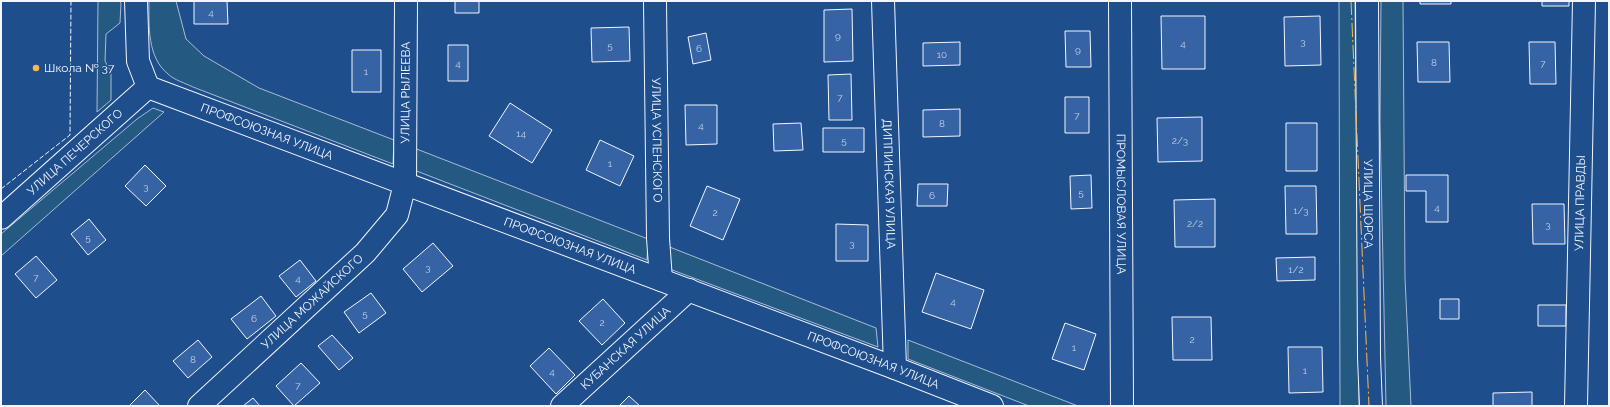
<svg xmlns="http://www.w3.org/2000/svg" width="1610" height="407" viewBox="0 0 1610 407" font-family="Raleway,sans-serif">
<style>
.green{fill:#245a82;stroke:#a8bbd7}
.building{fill:#3563a3;stroke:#f2f6ff}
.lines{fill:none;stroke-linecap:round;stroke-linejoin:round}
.minor-casing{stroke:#f2f6ff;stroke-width:24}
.minor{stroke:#1f4e8c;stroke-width:22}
.fence{stroke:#f2f6ff;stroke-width:1;stroke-dasharray:5 2;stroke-linecap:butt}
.power{stroke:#ffb74d;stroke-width:1;stroke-dasharray:14 3 2 3;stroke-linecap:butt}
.poi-dot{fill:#ffb74d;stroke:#1f4e8c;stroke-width:1.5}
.labels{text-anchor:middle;stroke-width:3;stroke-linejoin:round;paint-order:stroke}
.number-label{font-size:10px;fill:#c3d1e8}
.poi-label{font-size:12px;fill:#f2f6ff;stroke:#1f4e8c;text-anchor:start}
.street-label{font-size:12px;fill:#f2f6ff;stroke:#1f4e8c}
</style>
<rect width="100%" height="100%" fill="#1f4e8c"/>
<path class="green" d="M 98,1 L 119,1 L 121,3 L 120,23 L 106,34 L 105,61 L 111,72 L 111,100 L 97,112 Z
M 149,1 L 176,1 L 186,39 L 204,56 L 259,88 L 394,140 L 393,164 L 193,87 C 185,83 174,80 168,74 C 147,57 149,26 149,1 Z
M 1339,1 L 1355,1 L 1359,406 L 1340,406 Z
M 1381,1 L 1403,1 L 1405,278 L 1411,406 L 1386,406 L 1380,122 Z
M 153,108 L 164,112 L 1,256 L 1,234 L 137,119 Z
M 414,148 L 648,239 L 647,260 L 414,170 Z
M 667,246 L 876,328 L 878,347 L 667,268 Z
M 908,340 L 1078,406 L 1029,406 L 908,359 Z"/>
<path class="building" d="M 194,1 L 227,1 L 228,24 L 194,24 Z
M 455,1 L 479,1 L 479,13 L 455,13 Z
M 1420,1 L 1451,1 L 1451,4 L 1420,4 Z
M 1542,1 L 1569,1 L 1569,6 L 1542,6 Z
M 852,9 L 853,61 L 824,62 L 824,10 Z
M 1161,16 L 1205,16 L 1205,69 L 1162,69 Z
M 1320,16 L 1321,65 L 1285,66 L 1284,17 Z
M 629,27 L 630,61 L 592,62 L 591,28 Z
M 1065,31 L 1090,31 L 1091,67 L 1066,67 Z
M 706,33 L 711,60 L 693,64 L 688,37 Z
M 960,42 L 960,65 L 923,66 L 923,43 Z
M 1417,42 L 1449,42 L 1450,82 L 1418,82 Z
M 1529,42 L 1555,42 L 1556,84 L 1530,84 Z
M 448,45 L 468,45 L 468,81 L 448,81 Z
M 352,50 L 381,50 L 381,92 L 352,92 Z
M 851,74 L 852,120 L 829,120 L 828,75 Z
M 1065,97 L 1089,97 L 1089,133 L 1065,133 Z
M 510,103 L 552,130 L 532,163 L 489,136 Z
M 685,105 L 717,105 L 717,144 L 686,145 Z
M 960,109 L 960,136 L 923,137 L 923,110 Z
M 1202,117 L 1202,161 L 1158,162 L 1157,118 Z
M 801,123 L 803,150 L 774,151 L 773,124 Z
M 1286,123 L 1317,123 L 1317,171 L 1286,171 Z
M 823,128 L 864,128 L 864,152 L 823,152 Z
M 600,140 L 634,156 L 620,186 L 586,170 Z
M 145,165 L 166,186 L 146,206 L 125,186 Z
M 1091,175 L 1092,208 L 1071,209 L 1070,176 Z
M 1406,175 L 1448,175 L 1448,222 L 1426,222 L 1426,191 L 1406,191 Z
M 918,184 L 948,184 L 947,206 L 917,206 Z
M 707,186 L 740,199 L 723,240 L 690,226 Z
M 1285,186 L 1316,186 L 1317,234 L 1286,234 Z
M 1215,199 L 1215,247 L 1175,247 L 1174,200 Z
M 1532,204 L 1564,204 L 1565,244 L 1533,244 Z
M 89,219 L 106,240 L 88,255 L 71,234 Z
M 836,224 L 868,225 L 868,261 L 836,261 Z
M 433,243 L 453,266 L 422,292 L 403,269 Z
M 36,256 L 57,280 L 36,298 L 15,274 Z
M 1315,257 L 1315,280 L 1277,281 L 1276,258 Z
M 300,260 L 316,281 L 296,297 L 279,276 Z
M 936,273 L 984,290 L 971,329 L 922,312 Z
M 371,293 L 386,313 L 359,333 L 344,312 Z
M 261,296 L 276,316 L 247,339 L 231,319 Z
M 603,299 L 625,323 L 602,345 L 579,321 Z
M 1440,299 L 1459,299 L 1459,319 L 1440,319 Z
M 1538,305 L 1566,305 L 1566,326 L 1538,326 Z
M 1172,317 L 1211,317 L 1212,360 L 1173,360 Z
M 1065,323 L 1096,334 L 1084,370 L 1052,359 Z
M 332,335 L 353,358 L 339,370 L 318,346 Z
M 198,340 L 212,357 L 188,378 L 173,361 Z
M 1288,347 L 1322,347 L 1323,392 L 1289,393 Z
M 549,348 L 575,375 L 556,394 L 530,366 Z
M 301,363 L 320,383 L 294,406 L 276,386 Z
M 145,390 L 160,406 L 129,406 Z
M 1532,392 L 1532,406 L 1493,406 L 1493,393 Z
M 629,396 L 640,406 L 619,406 Z
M 253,398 L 260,406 L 243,406 Z"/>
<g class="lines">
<g class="minor-casing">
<g id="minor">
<path d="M 136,1 L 138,61 L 148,87"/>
<path id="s1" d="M 655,1 L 658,238 L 661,280"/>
<path id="s2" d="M 883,1 L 895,368"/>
<path id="s3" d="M 1120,1 L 1122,406"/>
<path id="s4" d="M 1367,1 L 1369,357 L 1371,406"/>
<path id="s5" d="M 148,87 L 895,368 L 992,406"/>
<path id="s6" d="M 1,218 L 148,87"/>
<path id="s7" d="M 199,406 L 365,253 L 397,215 L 405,184 L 406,1"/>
<path id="s8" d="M 562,406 L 689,290"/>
<path id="s9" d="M 1576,406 L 1584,1"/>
</g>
</g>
<use href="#minor" class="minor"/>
<path class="fence" d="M 1,189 L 70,135 L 71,1"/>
<path class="power" d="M 1351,1 L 1369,406"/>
</g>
<circle class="poi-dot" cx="36" cy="68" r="4"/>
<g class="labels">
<g class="number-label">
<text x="211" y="16">4</text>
<text x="838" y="39">9</text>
<text x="1303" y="45">3</text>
<text x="1183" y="47">4</text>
<text x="610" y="49">5</text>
<text x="699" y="52">6</text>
<text x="1078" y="53">9</text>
<text x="942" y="58">10</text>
<text x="1434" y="66">8</text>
<text x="458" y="67">4</text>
<text x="1543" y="67">7</text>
<text x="366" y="75">1</text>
<text x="840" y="101">7</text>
<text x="1077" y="119">7</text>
<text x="942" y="127">8</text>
<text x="701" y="129">4</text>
<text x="521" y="137">14</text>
<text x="844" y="144">5</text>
<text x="1180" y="144">2/3</text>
<text x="610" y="167">1</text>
<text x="146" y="190">3</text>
<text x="1081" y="196">5</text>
<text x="932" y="199">6</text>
<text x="1437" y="211">4</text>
<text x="1301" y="214">1/3</text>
<text x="715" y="216">2</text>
<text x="1195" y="227">2/2</text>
<text x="1548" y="228">3</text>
<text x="88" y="241">5</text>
<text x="852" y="247">3</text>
<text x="428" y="271">3</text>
<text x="1296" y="273">1/2</text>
<text x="36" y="281">7</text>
<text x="298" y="282">4</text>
<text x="953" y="305">4</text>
<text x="365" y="317">5</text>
<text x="254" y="322">6</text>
<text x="602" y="326">2</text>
<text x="1192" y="343">2</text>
<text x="1074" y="351">1</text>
<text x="193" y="363">8</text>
<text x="1305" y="374">1</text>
<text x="552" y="375">4</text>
<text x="298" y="389">7</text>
</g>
<g class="poi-label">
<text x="44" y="72">Школа № 37</text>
</g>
<g class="street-label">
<text dy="4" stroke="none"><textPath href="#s7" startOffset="399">УЛИЦА РЫЛЕЕВА</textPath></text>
<text dy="4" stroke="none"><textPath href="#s5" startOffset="127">ПРОФСОЮЗНАЯ УЛИЦА</textPath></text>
<text dy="4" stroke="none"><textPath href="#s1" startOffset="139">УЛИЦА УСПЕНСКОГО</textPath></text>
<text dy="4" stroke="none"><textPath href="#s6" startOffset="99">УЛИЦА ПЕЧЕРСКОГО</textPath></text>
<text dy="4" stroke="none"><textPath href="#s2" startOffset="183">ДИППИНСКАЯ УЛИЦА</textPath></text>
<text dy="4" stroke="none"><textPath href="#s3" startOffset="203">ПРОМЫСЛОВАЯ УЛИЦА</textPath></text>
<text dy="4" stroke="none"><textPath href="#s4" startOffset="203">УЛИЦА ЩОРСА</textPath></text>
<text dy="4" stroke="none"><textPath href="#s9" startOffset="203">УЛИЦА ПРАВДЫ</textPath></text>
<text dy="4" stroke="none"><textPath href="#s5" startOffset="451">ПРОФСОЮЗНАЯ УЛИЦА</textPath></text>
<text dy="4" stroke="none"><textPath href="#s7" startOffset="154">УЛИЦА МОЖАЙСКОГО</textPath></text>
<text dy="4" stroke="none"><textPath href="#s8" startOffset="86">КУБАНСКАЯ УЛИЦА</textPath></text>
<text dy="4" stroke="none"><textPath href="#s5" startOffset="775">ПРОФСОЮЗНАЯ УЛИЦА</textPath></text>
</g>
</g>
<rect width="1610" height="407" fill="none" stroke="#f2f6ff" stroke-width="4"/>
</svg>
